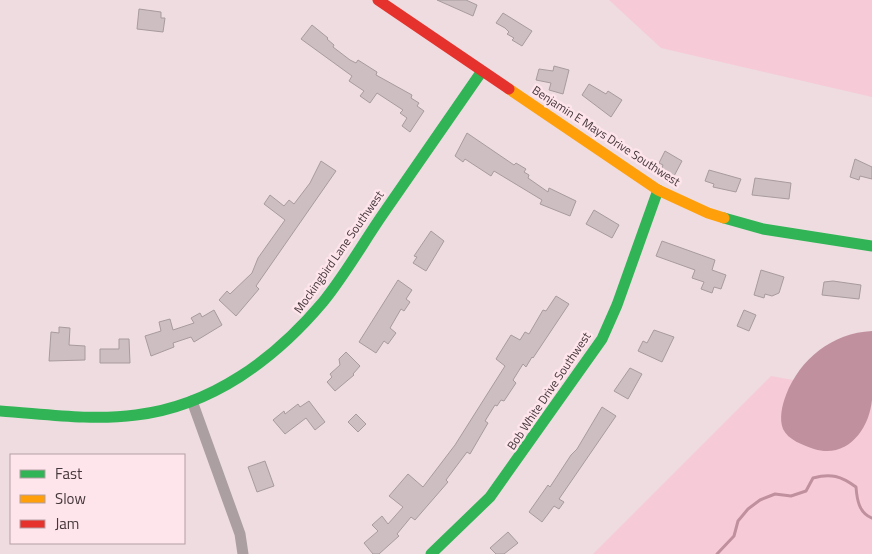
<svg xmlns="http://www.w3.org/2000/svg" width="872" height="554" viewBox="0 0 872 554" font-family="'Titillium Web',sans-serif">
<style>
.green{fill:#f6cbd7}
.water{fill:#c0909e}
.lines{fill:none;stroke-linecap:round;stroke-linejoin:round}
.stream{stroke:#c0909e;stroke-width:3}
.building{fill:#ccbec1;stroke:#a89b9d}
.street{stroke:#ab9fa2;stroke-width:11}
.fast{stroke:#30b455;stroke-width:11}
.slow{stroke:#ff9f0a;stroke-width:11}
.jam{stroke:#e5322d;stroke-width:11}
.labels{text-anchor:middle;stroke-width:5;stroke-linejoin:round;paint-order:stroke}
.street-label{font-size:12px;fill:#44373b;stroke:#fee4eb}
</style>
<rect width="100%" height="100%" fill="#eedce0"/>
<path class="green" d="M 609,0 L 872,0 L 872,97 L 661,48 Z
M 771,376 L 872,394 L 872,554 L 593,554 Z"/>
<path class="water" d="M 872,331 C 872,354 872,378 872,400 C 869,430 847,459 814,449 C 803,445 788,440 783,429 C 779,419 782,405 786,395 C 800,359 832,333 872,331 Z"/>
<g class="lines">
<path class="stream" d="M 717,554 L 734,536 L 738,521 L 748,509 L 760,500 L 775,494 L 791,496 L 806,491 L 813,478 C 831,473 841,476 856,487 C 857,500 859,513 872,518"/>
</g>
<path class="building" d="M 437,0 L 466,0 L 477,5 L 473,16 Z
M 139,9 L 161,12 L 161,18 L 165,18 L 163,32 L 137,29 Z
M 503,13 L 532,31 L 522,46 L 512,40 L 514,38 L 507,34 L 509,32 L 505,28 L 496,23 Z
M 312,25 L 328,38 L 327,39 L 334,45 L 333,47 L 350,60 L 356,63 L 358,60 L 377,72 L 376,75 L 412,95 L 411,98 L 419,103 L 417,106 L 424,111 L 410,132 L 402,126 L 407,118 L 400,113 L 403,110 L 377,93 L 370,103 L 360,96 L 364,91 L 349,81 L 352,76 L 301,39 Z
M 554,66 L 569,70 L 563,94 L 549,90 L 551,83 L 536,80 L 539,69 L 553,71 Z
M 589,84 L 606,94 L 608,91 L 622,100 L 611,117 L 582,95 Z
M 467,133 L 514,165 L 516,163 L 526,169 L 524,172 L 529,175 L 528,178 L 548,192 L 549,188 L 576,201 L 570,216 L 540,204 L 542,200 L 494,171 L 491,176 L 465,159 L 463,162 L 455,156 Z
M 665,151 L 682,161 L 673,178 L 671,177 L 669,180 L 659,175 L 663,165 L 659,163 Z
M 855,159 L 872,167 L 872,179 L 860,176 L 859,180 L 850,177 Z
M 321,161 L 336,171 L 256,286 L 259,289 L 236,316 L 219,300 L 227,291 L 230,294 L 252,273 L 258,258 L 285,220 L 264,204 L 270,195 L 284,206 L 289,200 L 294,204 L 310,183 Z
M 709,170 L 741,179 L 736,192 L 713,187 L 714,184 L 705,181 Z
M 755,178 L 791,183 L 789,199 L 752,195 Z
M 594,210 L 619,225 L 612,238 L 586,224 Z
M 431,231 L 444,241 L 426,271 L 413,263 L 417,257 L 414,256 Z
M 662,241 L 715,260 L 712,270 L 726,275 L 721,289 L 714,287 L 712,293 L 701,289 L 704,282 L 692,278 L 695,270 L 656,256 Z
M 761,270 L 784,277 L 779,293 L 772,296 L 765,294 L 764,298 L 754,295 Z
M 398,280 L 412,290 L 406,299 L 410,302 L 404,311 L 401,309 L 390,328 L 396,333 L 388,344 L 384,341 L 376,353 L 359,342 Z
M 833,281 L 861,285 L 859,299 L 822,295 L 824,282 Z
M 556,296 L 569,304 L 533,358 L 532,357 L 526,367 L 523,364 L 513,380 L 516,383 L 504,401 L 501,400 L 497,406 L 495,405 L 485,421 L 488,423 L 470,454 L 467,452 L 446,480 L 448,482 L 415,520 L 411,517 L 397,534 L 399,536 L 379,554 L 373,554 L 364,543 L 378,531 L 372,525 L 382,516 L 388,524 L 403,507 L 389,496 L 408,474 L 423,487 L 455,445 L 505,366 L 496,359 L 511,335 L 520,340 L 525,332 L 529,334 L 543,310 L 546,311 Z
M 214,310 L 222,325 L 194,342 L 191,337 L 173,343 L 174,347 L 151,356 L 145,336 L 161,331 L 159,322 L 170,319 L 173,330 L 194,323 L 191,318 L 200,313 L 202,317 Z
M 744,310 L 756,315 L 749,331 L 737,326 Z
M 59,327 L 70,328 L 69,345 L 85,346 L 85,360 L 49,361 L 51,332 L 59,333 Z
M 654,330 L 674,337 L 662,362 L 638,351 L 643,341 L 647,343 Z
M 119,339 L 129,339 L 130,363 L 100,363 L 100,349 L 119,349 Z
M 346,352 L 360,366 L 353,374 L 354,375 L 335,391 L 327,382 L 332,377 L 330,374 L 340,365 L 339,359 Z
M 630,368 L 642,374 L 628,399 L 614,391 Z
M 309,401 L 325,422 L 315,430 L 306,418 L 285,434 L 273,420 L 284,411 L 285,414 L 298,404 L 300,407 Z
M 602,407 L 616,416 L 559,499 L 564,502 L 559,509 L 554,506 L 542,522 L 529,512 L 548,485 L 550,487 L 571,455 L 577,449 Z
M 356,414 L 366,424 L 358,432 L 348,422 Z
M 265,461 L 274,486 L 257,492 L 248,467 Z
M 508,532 L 518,543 L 504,554 L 496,554 L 490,548 Z"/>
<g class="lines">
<path class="street" d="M 192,401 L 240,534 L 243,554"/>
<path class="fast" d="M 724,218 L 763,229 L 872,246
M 0,411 C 45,414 91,421 136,415 C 212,406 275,359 323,302 C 345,275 363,243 383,214 C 416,167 449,119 482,71
M 431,554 L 490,497 L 602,339 L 617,305 L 658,190"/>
<path class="slow" d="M 509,89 L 658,190 L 708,213 L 724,218"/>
<path class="jam" d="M 378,0 L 509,89"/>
</g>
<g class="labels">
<g class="street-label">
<text transform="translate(606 136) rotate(33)" y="4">Benjamin E Mays Drive Southwest</text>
<text transform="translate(339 252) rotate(-55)" y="4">Mockingbird Lane Southwest</text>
<text transform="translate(549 391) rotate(-56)" y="4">Bob White Drive Southwest</text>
</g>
</g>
<rect x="10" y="454" width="175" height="90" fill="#fee4eb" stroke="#b49fa5"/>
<rect x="20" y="470" width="25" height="8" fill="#30b455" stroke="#b49fa5"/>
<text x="55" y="479" font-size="15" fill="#44373b">Fast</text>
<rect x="20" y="495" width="25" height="8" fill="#ff9f0a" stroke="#b49fa5"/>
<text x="55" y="504" font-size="15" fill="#44373b">Slow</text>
<rect x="20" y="520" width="25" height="8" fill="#e5322d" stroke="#b49fa5"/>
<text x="55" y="529" font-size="15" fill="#44373b">Jam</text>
</svg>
